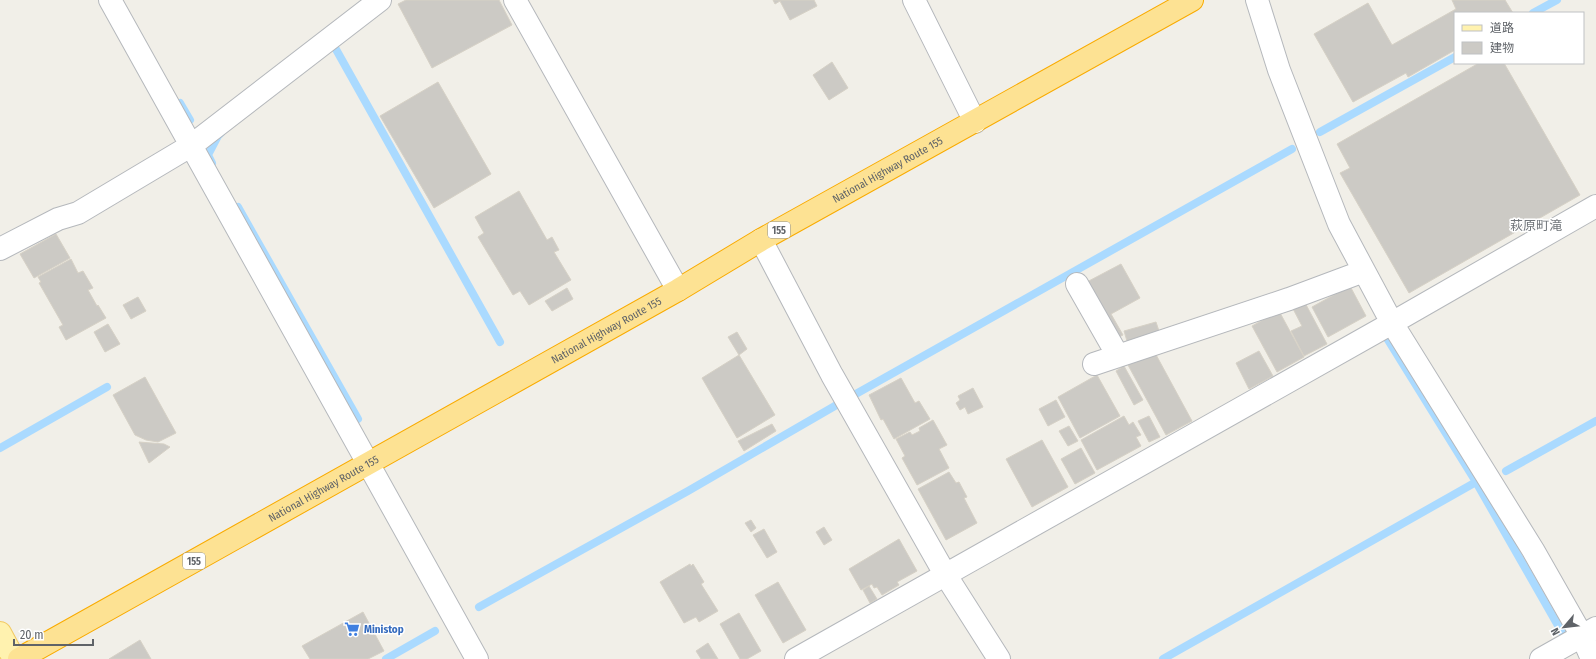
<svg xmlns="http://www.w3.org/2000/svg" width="1596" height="659" viewBox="0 0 1596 659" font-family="'Fira Sans Condensed','Noto Sans JP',sans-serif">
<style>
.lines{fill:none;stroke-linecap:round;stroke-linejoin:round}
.stream{stroke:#aadaff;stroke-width:8}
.building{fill:#cccac5;stroke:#d6d1c6}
.minor-casing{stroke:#b5b8bc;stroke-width:24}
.major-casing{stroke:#f2c960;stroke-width:24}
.highway-casing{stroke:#f9ab00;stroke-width:24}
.minor{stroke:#fff;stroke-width:22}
.major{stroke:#fff2af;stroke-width:22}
.highway{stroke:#fde293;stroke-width:22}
.labels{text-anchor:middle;stroke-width:3;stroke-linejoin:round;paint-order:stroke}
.shield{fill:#fff;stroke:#8f9295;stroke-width:1}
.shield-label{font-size:10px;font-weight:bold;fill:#5f6368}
.street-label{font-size:11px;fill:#5f6368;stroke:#fff}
.shop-label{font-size:11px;font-weight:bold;fill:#366cbe;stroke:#fff;text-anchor:start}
.quarter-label{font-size:13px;fill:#70757a;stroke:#fff}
</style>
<rect width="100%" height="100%" fill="#f1efe8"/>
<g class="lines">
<path class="stream" d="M 1533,13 L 1557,0
M 333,44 L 500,342
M 180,103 L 190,120
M 1320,132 L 1455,57
M 212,163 L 208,155 L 218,136 L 221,133
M 238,207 L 358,419
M 1388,340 L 1476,482 L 1564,636
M 854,395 L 1292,149
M 0,448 L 107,387
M 1506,471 L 1596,421
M 479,607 L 688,491 L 840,403
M 386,659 L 435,631
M 1163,659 L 1476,482"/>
</g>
<path class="building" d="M 406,0 L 499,0 L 512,25 L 432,68 L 398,4 Z
M 773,0 L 814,0 L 817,6 L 790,20 L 780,1 L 775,4 Z
M 1452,0 L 1505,0 L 1513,13 L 1455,13 L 1455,50 L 1408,77 L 1406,73 L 1353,102 L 1314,34 L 1368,3 L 1392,45 L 1456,9 Z
M 832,62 L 848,88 L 829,100 L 813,75 Z
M 1479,63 L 1504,63 L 1580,195 L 1409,293 L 1340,173 L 1350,168 L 1337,144 Z
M 438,82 L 491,174 L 434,208 L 380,116 Z
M 519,191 L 547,240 L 552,237 L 559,250 L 554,252 L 571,280 L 529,305 L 520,291 L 513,295 L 478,237 L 484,233 L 475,217 Z
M 56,234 L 70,258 L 34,278 L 20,254 Z
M 71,259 L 78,273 L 83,271 L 93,288 L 88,290 L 97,306 L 98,305 L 106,318 L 66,340 L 59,327 L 63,325 L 39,283 L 41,282 L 38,277 Z
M 1121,264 L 1140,298 L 1111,314 L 1123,335 L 1115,339 L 1085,283 Z
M 1350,286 L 1366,316 L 1328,337 L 1312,307 Z
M 567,288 L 573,299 L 552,311 L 545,301 Z
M 138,297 L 146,311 L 131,319 L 123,305 Z
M 1303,299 L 1327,344 L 1304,356 L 1291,331 L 1302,326 L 1291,305 Z
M 1279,311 L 1304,357 L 1277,372 L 1252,326 Z
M 1156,322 L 1159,331 L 1127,341 L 1124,331 Z
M 108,324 L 120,344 L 105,352 L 94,332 Z
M 737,332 L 747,349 L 739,355 L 728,337 Z
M 1154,351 L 1192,421 L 1166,435 L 1128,365 Z
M 1259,351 L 1273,376 L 1249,389 L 1236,363 Z
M 739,355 L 775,415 L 737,438 L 702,378 Z
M 1124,366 L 1143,400 L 1134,405 L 1116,371 Z
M 1097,375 L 1120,416 L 1080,438 L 1058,397 Z
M 145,377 L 176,433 L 158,442 L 146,440 L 135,435 L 113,395 Z
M 901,378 L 915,403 L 919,401 L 930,419 L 894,439 L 883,419 L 881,420 L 869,395 Z
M 973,388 L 983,407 L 968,414 L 965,407 L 960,410 L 956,403 L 960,400 L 958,396 Z
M 1056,400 L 1065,417 L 1048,426 L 1039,409 Z
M 1124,416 L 1129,425 L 1133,422 L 1141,435 L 1136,437 L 1141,446 L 1097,470 L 1081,440 Z
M 1149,416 L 1160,437 L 1149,442 L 1138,421 Z
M 933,420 L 947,445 L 939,449 L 949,468 L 917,485 L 902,458 L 905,456 L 896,439 L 910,432 L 912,435 L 920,431 L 919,428 Z
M 772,424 L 776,431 L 744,451 L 738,441 Z
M 1069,426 L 1078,441 L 1068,446 L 1059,431 Z
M 1042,440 L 1068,487 L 1032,507 L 1006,459 Z
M 139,442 L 164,444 L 170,447 L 149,463 Z
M 1081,448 L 1095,473 L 1075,484 L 1061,459 Z
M 949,472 L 956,483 L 959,482 L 967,497 L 964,498 L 977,523 L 946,540 L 918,489 Z
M 751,520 L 756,528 L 751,532 L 745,523 Z
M 824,527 L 832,540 L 824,545 L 816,532 Z
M 764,529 L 777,552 L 767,558 L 753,535 Z
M 899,539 L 917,571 L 897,582 L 899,585 L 882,595 L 877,587 L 874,588 L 872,584 L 861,590 L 849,569 Z
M 690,564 L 691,566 L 693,564 L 704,582 L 701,584 L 718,611 L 699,622 L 696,617 L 684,623 L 660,582 Z
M 778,582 L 806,630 L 783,643 L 755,595 Z
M 869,586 L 877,599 L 870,603 L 863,590 Z
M 363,612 L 384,651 L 368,659 L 310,659 L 302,646 Z
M 739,613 L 761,651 L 747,659 L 740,659 L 720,624 Z
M 140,640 L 151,659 L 109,659 Z
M 708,643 L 718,659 L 701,659 L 696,651 Z"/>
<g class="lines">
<g class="minor-casing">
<path id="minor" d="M 110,0 L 477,659
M 515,0 L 678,290
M 914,0 L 975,122
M 1257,0 L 1279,70 L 1339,224 L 1392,323 L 1533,550 L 1582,636 L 1592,659
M 761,240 L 832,375 L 945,574 L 999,659
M 0,249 L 58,219 L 78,213 L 192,145 L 380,0
M 1077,284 L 1118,356
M 1094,364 L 1289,299 L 1364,271
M 796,659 L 1392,323 L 1596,206
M 1541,659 L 1596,628"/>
</g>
<g class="major-casing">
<path id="major" d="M 0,633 L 14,659"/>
</g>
<g class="highway-casing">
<g id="highway">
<path id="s1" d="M 19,659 L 678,290 L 761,240 L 1192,0"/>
</g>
</g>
<use href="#minor" class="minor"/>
<use href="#major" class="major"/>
<use href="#highway" class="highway"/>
</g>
<defs>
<g id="supermarket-bare" transform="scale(1.2)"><path d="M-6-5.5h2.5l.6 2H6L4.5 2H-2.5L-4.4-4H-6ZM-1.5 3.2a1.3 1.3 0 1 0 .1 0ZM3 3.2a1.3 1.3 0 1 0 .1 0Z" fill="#3f7fe0" stroke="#fff" stroke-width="2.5" paint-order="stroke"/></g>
</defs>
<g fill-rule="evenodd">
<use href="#supermarket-bare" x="352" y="629"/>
</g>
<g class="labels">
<g class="shield">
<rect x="768" y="222" width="22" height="16" rx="3"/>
<rect x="183" y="553" width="22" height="16" rx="3"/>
</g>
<g class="shield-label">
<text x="779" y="234">155</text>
<text x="194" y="565">155</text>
</g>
<g class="street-label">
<text dy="4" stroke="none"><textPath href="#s1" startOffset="997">National Highway Route 155</textPath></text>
<text dy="4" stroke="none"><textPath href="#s1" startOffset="673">National Highway Route 155</textPath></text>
<text dy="4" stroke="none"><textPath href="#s1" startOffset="349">National Highway Route 155</textPath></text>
</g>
<g class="shop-label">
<text x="364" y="633">Ministop</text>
</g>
<g class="quarter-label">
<text x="1536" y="230">萩原町滝</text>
</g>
</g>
<rect x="1454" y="12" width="130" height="52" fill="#ffffff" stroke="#bfc1c3"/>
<rect x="1462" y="25" width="20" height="6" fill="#fff2af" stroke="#bfc1c3"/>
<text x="1490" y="32" font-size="12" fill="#5f6368">道路</text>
<rect x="1462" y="42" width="20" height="12" fill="#cccac5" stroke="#bfc1c3"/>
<text x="1490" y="52" font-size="12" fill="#5f6368">建物</text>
<g transform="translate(1564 627) rotate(242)" stroke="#ffffff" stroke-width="3" paint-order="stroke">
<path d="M0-3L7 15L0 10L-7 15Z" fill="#5f6368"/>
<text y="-6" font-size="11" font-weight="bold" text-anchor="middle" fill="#5f6368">N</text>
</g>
<path d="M14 639v6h79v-6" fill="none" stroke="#5f6368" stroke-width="2"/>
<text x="20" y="639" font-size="12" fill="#5f6368" stroke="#ffffff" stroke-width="3" paint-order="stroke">20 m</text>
</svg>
